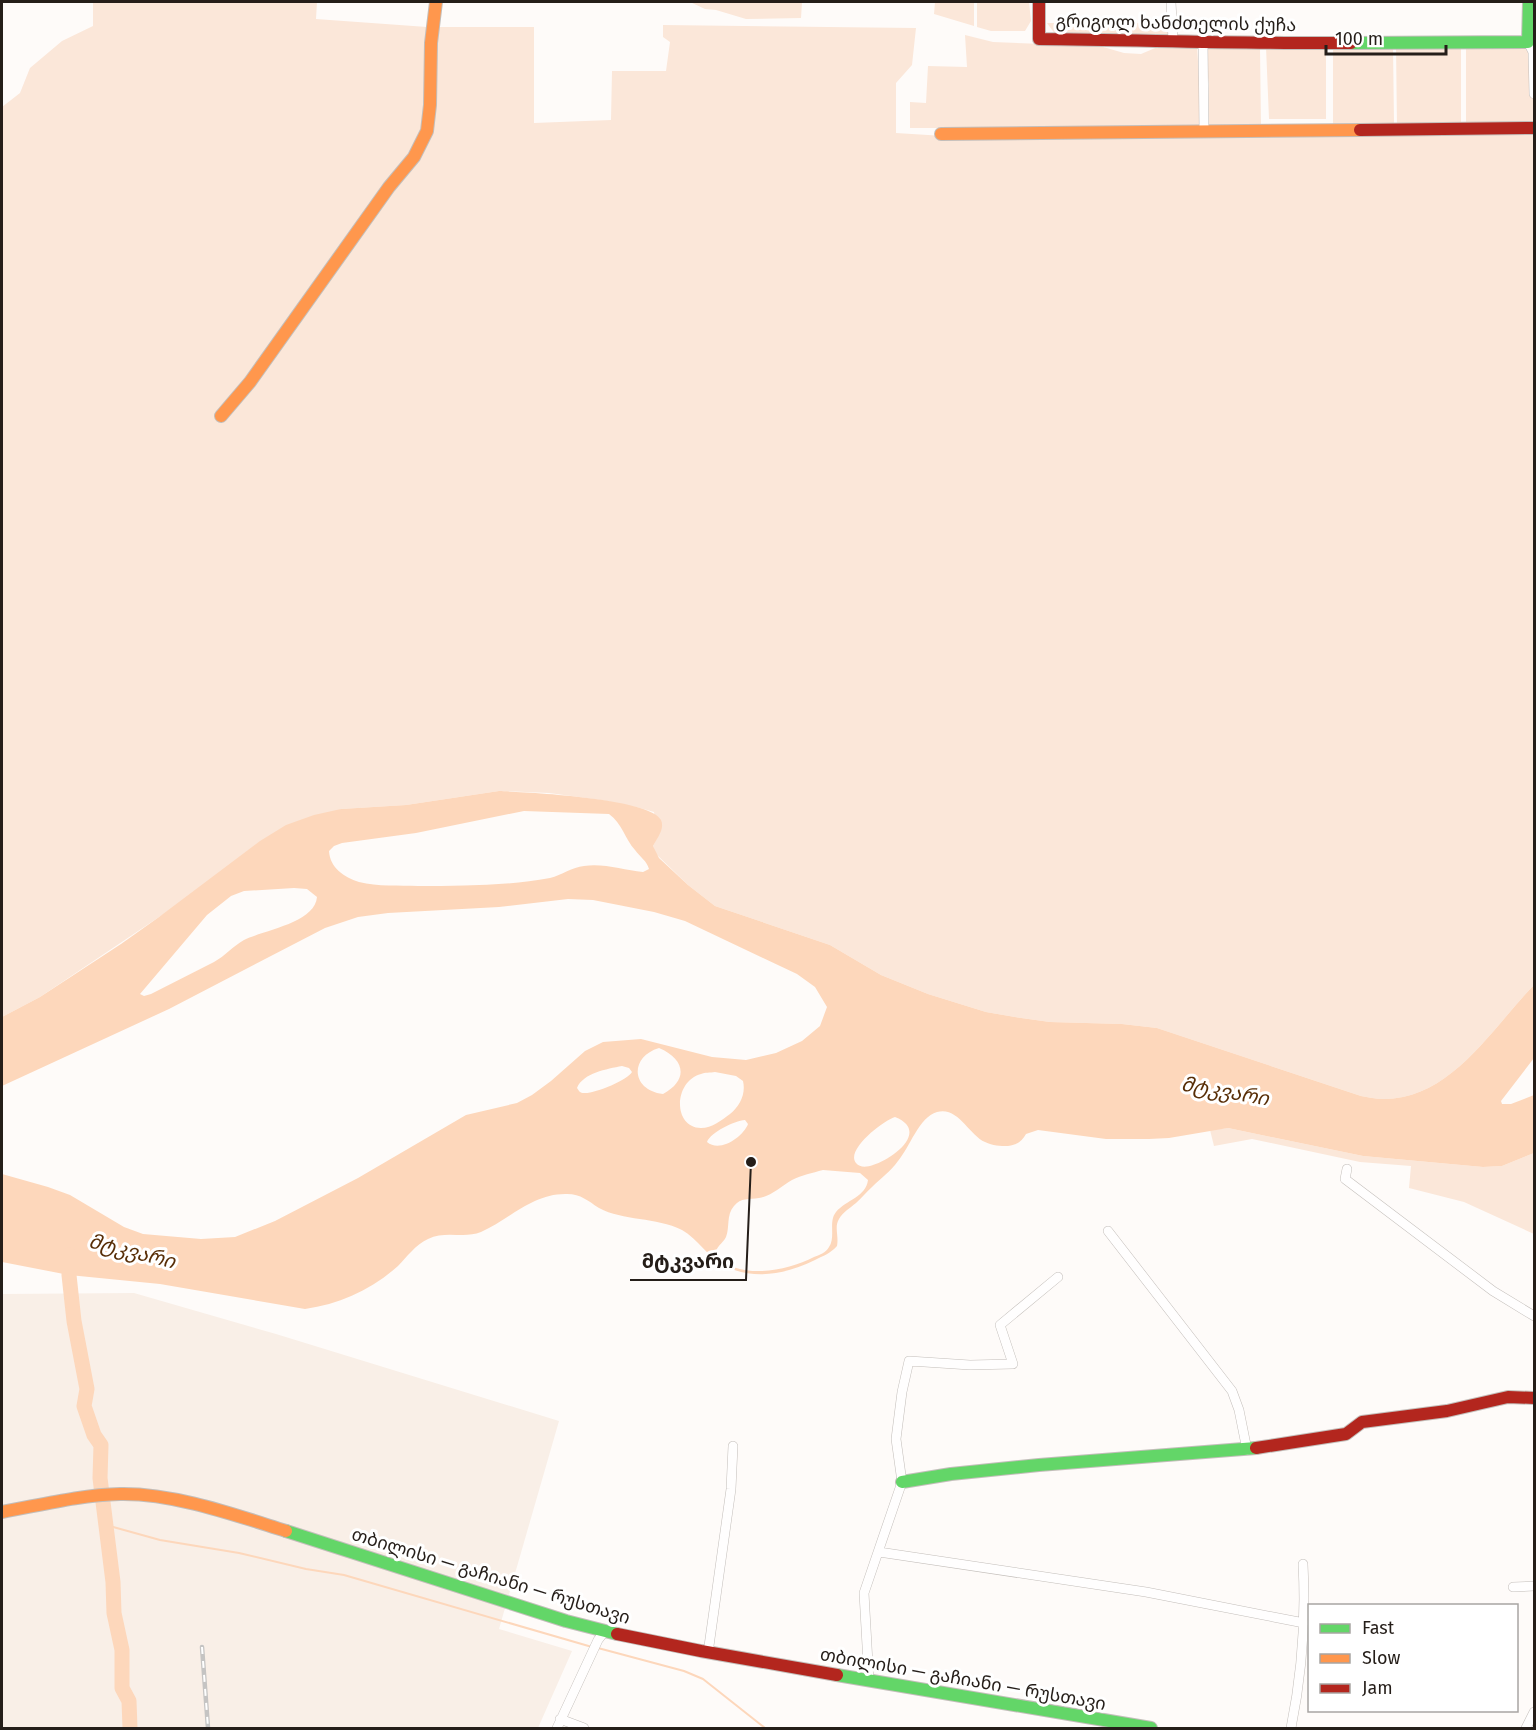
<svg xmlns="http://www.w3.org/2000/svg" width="1536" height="1730" viewBox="0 0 1536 1730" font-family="'Fira Sans','Noto Sans Georgian',sans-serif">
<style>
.built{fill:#f9efe7}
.green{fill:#fbe7d9}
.water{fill:#fdd7bb;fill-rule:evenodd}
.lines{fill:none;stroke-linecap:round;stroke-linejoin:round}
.stream{stroke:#fdd7bb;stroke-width:2}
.river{stroke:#fdd7bb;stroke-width:15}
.street-casing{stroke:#c3beba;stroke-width:10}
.fast-casing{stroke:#c3beba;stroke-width:14}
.slow-casing{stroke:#c3beba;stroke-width:14}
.jam-casing{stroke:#c3beba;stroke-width:14}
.street{stroke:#fffefe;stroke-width:9}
.fast{stroke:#63d668;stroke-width:12}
.slow{stroke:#ff974d;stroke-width:12}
.jam{stroke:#b3261e;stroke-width:12}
.rail-casing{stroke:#c5c4c3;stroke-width:4.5}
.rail{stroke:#fff;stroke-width:2;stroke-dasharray:7;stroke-linecap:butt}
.labels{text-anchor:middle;stroke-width:6;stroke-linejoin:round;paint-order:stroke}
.street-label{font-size:18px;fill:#251e19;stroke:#fff}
.water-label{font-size:20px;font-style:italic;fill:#582e07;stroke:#fff}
.leader{fill:none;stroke:#251e19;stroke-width:2}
.callout-dot{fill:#251e19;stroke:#fff;stroke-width:2}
.callout-label{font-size:20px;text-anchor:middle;font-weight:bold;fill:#251e19;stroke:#fff;stroke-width:6;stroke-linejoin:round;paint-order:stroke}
</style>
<rect width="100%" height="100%" fill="#fefbf9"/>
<path class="built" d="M 134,1293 L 276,1334 L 559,1421 L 499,1629 L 572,1651 L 538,1728 L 2,1728 L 2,1294 Z"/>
<path class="green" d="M 93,2 L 317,2 L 316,19 L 427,27 L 534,27 L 534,123 L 611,120 L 612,71 L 666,71 L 670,42 L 663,37 L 663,25 L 916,28 L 912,65 L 896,83 L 896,133 L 944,136 L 1534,135 L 1534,985 C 1492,1028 1451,1099 1384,1099 C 1376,1099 1368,1097 1361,1096 L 1157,1028 L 1122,1024 L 1050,1022 L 1015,1017 L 986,1012 L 928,994 L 881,975 L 830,945 L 715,906 L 688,885 L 655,853 L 653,846 L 657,838 L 654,812 L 640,808 L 601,800 L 549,793 L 499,791 L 406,805 L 341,809 L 159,917 L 40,997 L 2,1017 L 2,107 L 20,93 L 30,68 L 62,41 L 93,26 Z
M 690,2 L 802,2 L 801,18 L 746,19 L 716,10 L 705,9 Z
M 935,2 L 974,2 L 974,26 L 934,14 Z
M 977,2 L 1029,2 L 1031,21 L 1025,31 L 991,31 L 977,27 Z
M 1534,2 L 1534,124 L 1466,126 L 1466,42 L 1524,41 Z
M 1047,23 L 1167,23 L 1168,35 C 1128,58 1130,43 1091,37 C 1081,35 1069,38 1058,38 Z
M 965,35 L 993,42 L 1070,45 L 1086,42 L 1124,53 L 1141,54 L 1167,43 L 1197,45 L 1199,78 L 1206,128 L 910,128 L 910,102 L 926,103 L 928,66 L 967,67 Z
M 1461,44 L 1461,128 L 1397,128 L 1396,45 Z
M 1266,47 L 1326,47 L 1326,119 L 1269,119 Z
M 1333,47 L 1393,47 L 1394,123 L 1333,124 Z
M 1204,48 L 1260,48 L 1261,125 L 1208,129 L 1209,84 Z
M 1228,1128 L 1363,1156 L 1483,1167 L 1502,1166 L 1534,1153 L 1534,1234 L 1464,1202 L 1409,1188 L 1411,1166 L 1360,1162 L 1252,1139 L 1214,1146 L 1210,1130 Z"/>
<path class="water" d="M 499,791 C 525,792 651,798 661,820 C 665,829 657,838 653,846 L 659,858 L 688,885 L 715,906 L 830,945 L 881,975 L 928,994 L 986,1012 L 1015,1017 L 1050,1022 L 1122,1024 L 1157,1028 L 1361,1096 C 1368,1097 1376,1099 1384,1099 C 1451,1099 1492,1028 1534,985 L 1534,1058 L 1501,1101 L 1502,1104 L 1511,1104 L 1534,1095 L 1534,1153 L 1502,1166 L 1483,1167 L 1363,1156 L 1228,1128 L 1169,1138 L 1149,1139 L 1106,1139 L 1038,1130 L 1026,1134 C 1022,1141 1017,1145 1008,1146 C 1000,1146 993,1146 985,1142 C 969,1135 958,1106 937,1112 C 919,1117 910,1147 898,1161 C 890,1172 881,1178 872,1187 C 866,1192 862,1198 856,1203 C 850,1208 843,1212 839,1219 C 834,1227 839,1236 837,1246 C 831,1253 823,1256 815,1260 C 787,1274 753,1281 723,1265 C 708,1257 698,1239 682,1230 C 656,1217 623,1221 599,1208 C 588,1201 581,1194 567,1194 C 533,1193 510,1219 481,1232 C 464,1239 446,1230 428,1239 C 415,1245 407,1257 398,1266 C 371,1290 340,1304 305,1309 L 160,1284 L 69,1275 L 2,1262 L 2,1174 L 48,1187 L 70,1195 L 124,1227 L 143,1234 L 201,1239 L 235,1237 L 275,1221 L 358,1178 L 466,1115 L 517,1103 L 532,1095 L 551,1081 L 585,1051 L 603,1042 L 641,1039 L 712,1057 L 746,1060 L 776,1053 L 802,1041 L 820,1026 L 827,1007 L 815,987 L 797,974 L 685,921 L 654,912 L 593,900 L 568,899 L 499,907 L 388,913 L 358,917 L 325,928 L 169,1009 L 2,1086 L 2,1017 L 40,997 L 121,944 L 159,917 L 260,841 L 286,825 L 314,815 L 341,809 L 406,805 ZM 524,811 L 609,814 C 622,823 625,839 635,850 C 640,857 647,861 649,869 L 643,872 C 624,870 603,863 584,866 C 572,867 562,875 550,878 C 506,886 462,886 418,886 C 399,885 378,887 359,882 C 344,877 330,868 329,851 L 334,846 L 342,843 L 416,833 ZM 294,888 L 307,889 L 317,897 C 315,923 264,930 244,940 C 233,946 225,956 214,962 C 193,973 172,983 151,994 L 144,996 L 140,994 L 207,915 L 231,896 L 244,891 ZM 659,1048 C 685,1059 689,1080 663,1094 C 631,1090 629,1057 659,1048 ZM 622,1066 L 629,1068 L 632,1072 C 628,1080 594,1094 584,1093 C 580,1093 579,1091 577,1088 C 583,1073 607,1069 622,1066 ZM 715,1072 L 736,1076 L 743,1081 C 746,1094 740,1106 730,1114 C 722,1120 712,1128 701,1128 C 672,1127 674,1081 701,1074 C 705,1072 710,1073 715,1072 ZM 895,1117 C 930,1131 893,1159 873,1165 C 867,1167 860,1168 856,1163 C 845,1150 884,1120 895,1117 ZM 745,1120 L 748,1124 C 743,1137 720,1153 707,1142 C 711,1132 734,1121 745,1120 ZM 823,1170 L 860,1173 L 868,1180 C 866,1197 846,1200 836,1212 C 828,1222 836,1237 829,1247 C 826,1253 819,1255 814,1257 C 786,1271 742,1280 716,1257 C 714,1247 722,1245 726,1237 C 730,1227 726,1215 734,1206 C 741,1197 749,1200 759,1198 C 772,1196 781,1186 792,1180 C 802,1175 812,1173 823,1170 Z"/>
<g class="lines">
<path class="stream" d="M 106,1525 L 160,1540 L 239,1553 L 306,1569 L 344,1575 L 592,1647
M 598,1648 L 684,1671 L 703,1679 L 765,1728"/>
<path class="river" d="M 69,1255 L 69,1275 L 74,1321 L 87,1389 L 84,1406 L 94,1435 L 101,1445 L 100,1478 L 113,1582 L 114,1613 L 122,1650 L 122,1688 L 129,1701 L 130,1728"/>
<g class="street-casing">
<path id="street" d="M 1171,2 L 1173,40
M 1203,41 L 1204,131
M 1528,42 L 1533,52 L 1534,94
M 1347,1169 L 1345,1179 L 1493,1291 L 1534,1316
M 1108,1231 L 1232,1391 L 1239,1410 L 1247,1450
M 879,1552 L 1146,1592 L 1304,1623
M 1513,1587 L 1534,1586
M 708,1653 L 731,1489 L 733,1446
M 869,1681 L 864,1593 L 902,1482 L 896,1439 L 902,1392 L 909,1361 L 970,1365 L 1013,1364 L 1000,1325 L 1058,1277
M 560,1719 L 584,1728
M 557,1728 L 598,1640 L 605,1631
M 1291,1728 C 1302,1674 1306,1620 1303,1564
M 1526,1728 L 1534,1712"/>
</g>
<g class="fast-casing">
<path id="fast" d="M 1351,43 L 1528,42 L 1529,2
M 902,1482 L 951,1474 L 1039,1465 L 1256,1448
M 286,1531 L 566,1621 L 617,1634
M 837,1675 L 1151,1728"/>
</g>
<g class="slow-casing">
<path id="slow" d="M 941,134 L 1360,130
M 221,416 L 250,382 L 389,187 L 414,157 L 427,131 L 430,105 L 431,43 L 436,2
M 2,1512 C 41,1505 80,1495 120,1494 C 174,1493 235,1515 286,1531"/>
</g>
<g class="jam-casing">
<path id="jam" d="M 1039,2 L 1039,39 C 1143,40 1247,44 1351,43
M 1360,130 L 1534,128
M 1256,1448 L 1346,1434 L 1362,1422 L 1447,1411 L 1508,1397 L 1534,1398
M 617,1634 L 701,1651 L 837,1675"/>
</g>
<use href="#street" class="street"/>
<use href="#fast" class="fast"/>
<use href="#slow" class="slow"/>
<use href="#jam" class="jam"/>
<g class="rail-casing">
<path id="rail" d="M 202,1647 L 208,1728"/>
</g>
<use href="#rail" class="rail"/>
</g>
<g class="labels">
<g class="street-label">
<text transform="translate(1176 23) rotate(1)" y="6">გრიგოლ ხანძთელის ქუჩა</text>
<text transform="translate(491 1576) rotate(17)" y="6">თბილისი — გაჩიანი — რუსთავი</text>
<text transform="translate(963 1679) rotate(10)" y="6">თბილისი — გაჩიანი — რუსთავი</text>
</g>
<g class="water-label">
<text transform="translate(1225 1091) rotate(10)" y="7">მტკვარი</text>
<text transform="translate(132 1251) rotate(14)" y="7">მტკვარი</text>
</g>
</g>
<path class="leader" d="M751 1162L746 1280H630"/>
<circle class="callout-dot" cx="751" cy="1162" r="6"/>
<g class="callout-label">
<text x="688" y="1268">მტკვარი</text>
</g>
<rect width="1536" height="1730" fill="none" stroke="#251e19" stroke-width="6"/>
<rect x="1308" y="1604" width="210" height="108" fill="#ffffff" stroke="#a8a5a3" stroke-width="1.5"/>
<rect x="1320" y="1624" width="30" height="9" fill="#63d668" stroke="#a8a5a3" stroke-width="1.5"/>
<text x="1362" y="1634" font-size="18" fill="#251e19">Fast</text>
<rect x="1320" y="1654" width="30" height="9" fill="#ff974d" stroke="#a8a5a3" stroke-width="1.5"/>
<text x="1362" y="1664" font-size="18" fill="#251e19">Slow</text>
<rect x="1320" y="1684" width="30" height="9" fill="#b3261e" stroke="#a8a5a3" stroke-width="1.5"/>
<text x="1362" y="1694" font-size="18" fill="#251e19">Jam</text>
<path d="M1326 45v9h120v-9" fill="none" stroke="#251e19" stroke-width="3"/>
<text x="1335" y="45" font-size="18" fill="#251e19" stroke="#ffffff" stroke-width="4.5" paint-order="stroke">100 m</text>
</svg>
